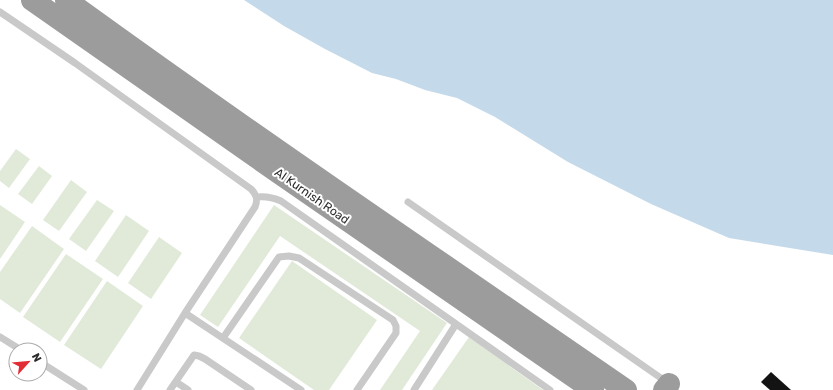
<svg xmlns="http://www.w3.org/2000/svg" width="833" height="390" viewBox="0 0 833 390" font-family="Rubik,sans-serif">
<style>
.green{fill:#e1ead9}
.water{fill:#c4daea}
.building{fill:#131313}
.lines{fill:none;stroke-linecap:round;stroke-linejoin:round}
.service{stroke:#c9c9c9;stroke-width:7}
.trunk{stroke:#9c9c9c;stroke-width:22}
.labels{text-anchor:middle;stroke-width:4;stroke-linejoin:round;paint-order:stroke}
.street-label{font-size:12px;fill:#2c2c2c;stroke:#fff}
</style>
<rect width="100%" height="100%" fill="#fff"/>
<path class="green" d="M 16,149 L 30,159 L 9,188 L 0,181 L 0,171 Z
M 39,166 L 52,176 L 32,204 L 18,194 Z
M 71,180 L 87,192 L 59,231 L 43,220 Z
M 97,200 L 114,211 L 86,251 L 69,239 Z
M 0,205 L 25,222 L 0,259 Z
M 274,205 L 447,323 L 402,390 L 380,390 L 420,331 L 280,236 L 218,327 L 200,315 Z
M 126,215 L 149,231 L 118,277 L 95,261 Z
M 32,226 L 64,249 L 20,313 L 0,299 L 0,272 Z
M 159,237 L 182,253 L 151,299 L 128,283 Z
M 66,254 L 103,279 L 60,342 L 23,317 Z
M 292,261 L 377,320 L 329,390 L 314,390 L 239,338 Z
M 107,281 L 143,306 L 101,369 L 64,345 Z
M 469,337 L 543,390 L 432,390 Z"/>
<path class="water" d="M 244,0 L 833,0 L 833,255 L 729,238 L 651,204 L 568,162 L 495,117 L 457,98 L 425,90 L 396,79 L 372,73 L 325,49 L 284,26 Z"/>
<path class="building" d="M 771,372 L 791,390 L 770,390 L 761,382 Z"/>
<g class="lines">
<path class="service" d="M 0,12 L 75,63 L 251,189 C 257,195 258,200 255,207 L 185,313 L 137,390
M 257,197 C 266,196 272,197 281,201 L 550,390
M 408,202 L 668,383
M 185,313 L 301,390
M 0,337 L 21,350
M 223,338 L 279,257 L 289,256 L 299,258 L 393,320 L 396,326 L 396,333 L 357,390
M 40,362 L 84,390
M 176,382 L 188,390
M 170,390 L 194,355 L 199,356 L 205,359 L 251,390
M 414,390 L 456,324"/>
<path class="trunk" d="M 32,0 L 279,173 L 593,390
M 66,0 C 186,87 308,172 431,256 C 496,301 561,345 626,390
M 664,390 L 669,384"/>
</g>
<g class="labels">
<g class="street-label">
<text transform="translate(312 196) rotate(35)" y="4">Al Kurnish Road</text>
</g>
</g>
<g transform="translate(28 362) rotate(63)"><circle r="19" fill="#ffffff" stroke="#ababab"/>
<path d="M0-3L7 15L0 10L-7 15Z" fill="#e42c35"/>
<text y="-6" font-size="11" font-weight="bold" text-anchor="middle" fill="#2c2c2c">N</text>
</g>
</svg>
